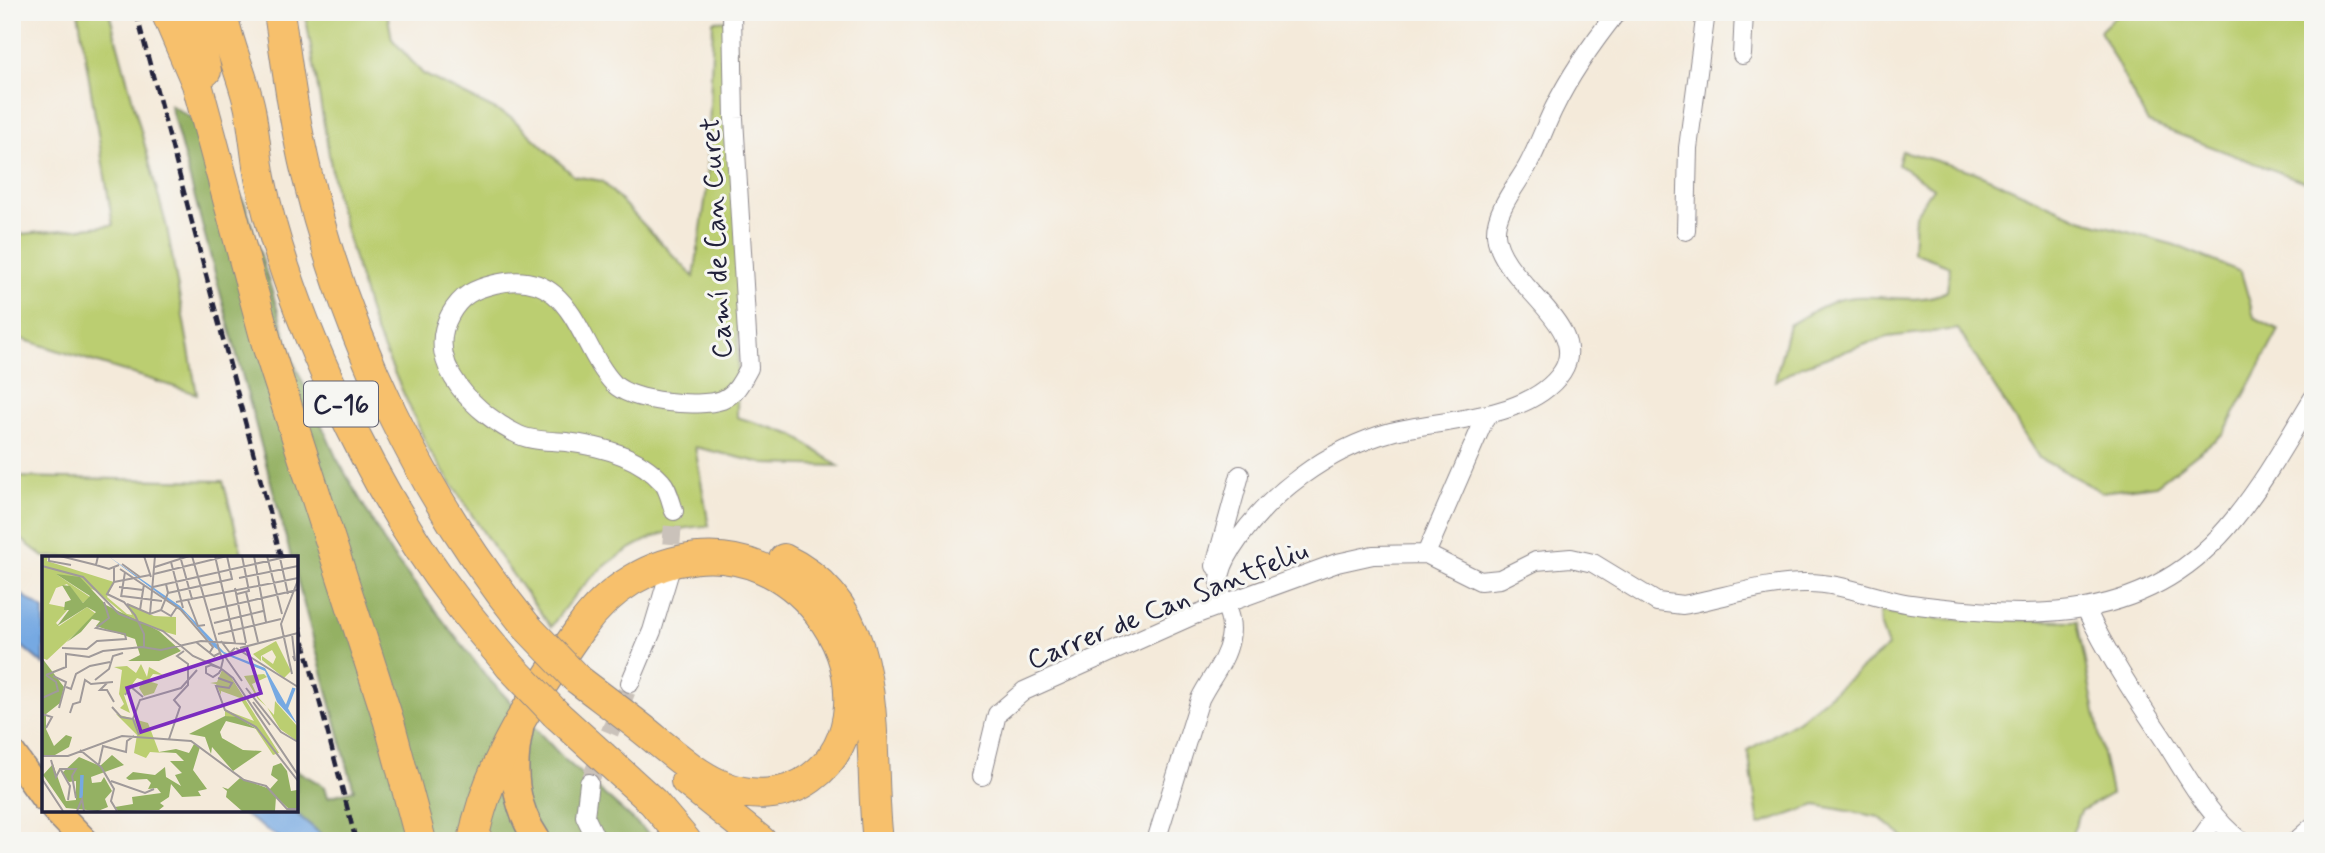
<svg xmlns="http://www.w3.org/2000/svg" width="2325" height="853" viewBox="0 0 2325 853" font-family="Mynerve,sans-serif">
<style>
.green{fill:#bbce71;stroke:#6e7856;stroke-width:2}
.forest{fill:#94b163;stroke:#5b6a4f;stroke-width:2}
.water{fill:#76a9e2;stroke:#4c668e;stroke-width:2}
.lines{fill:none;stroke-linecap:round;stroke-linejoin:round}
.street-tunnel{stroke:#cac2ba;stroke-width:18;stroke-dasharray:18 9;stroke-linecap:butt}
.street-casing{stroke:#8b868a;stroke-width:20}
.primary-casing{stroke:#8b868a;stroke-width:29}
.highway-casing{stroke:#8b868a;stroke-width:32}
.street{stroke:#fff;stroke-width:18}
.primary{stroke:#f7c06c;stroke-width:26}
.highway{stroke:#f7c06c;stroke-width:30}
.rail{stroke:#22223b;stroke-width:4.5;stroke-dasharray:10 5;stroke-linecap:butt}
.highway-bridge-casing{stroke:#8b868a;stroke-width:32;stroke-linecap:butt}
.highway-bridge{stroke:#f7c06c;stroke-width:30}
.labels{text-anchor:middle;stroke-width:6;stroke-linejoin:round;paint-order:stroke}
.shield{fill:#f6f6f2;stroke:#626272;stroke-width:2}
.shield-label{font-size:26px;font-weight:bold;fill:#22223b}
.street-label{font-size:28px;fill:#22223b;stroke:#f6f6f2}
.inset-river{fill:none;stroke:#76a9e2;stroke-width:3.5}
.inset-road{fill:none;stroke:#a09a9a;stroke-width:2}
.view{fill:#7b2cbf;fill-opacity:0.15;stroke:#7b2cbf;stroke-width:3.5}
.inset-edge{fill:none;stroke:#22223b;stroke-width:3.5}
</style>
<rect width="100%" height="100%" fill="#f6f6f2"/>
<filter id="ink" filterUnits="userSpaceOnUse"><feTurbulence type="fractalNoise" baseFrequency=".0143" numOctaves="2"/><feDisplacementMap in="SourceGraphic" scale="14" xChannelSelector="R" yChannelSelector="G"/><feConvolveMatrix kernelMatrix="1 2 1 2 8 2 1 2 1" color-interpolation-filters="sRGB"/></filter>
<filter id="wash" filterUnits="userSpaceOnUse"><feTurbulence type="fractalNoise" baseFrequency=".00686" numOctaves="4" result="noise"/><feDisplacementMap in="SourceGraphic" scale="28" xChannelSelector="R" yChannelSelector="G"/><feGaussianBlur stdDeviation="1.57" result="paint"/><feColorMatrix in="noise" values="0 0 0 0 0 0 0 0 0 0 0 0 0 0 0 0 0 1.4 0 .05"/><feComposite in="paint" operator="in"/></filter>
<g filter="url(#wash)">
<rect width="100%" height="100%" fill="#f4eada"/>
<path class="green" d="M 78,12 L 109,12 L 167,228 L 197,394 L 12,336 L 12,235 L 113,225 Z
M 305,12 L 387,12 L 392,39 L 423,74 L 512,118 L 574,176 L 602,181 L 694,277 L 707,188 L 713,21 L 732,20 L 741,124 L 737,417 L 794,435 L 838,466 L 766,464 L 695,447 L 709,526 C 642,527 587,572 551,627 L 499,556 L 429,450 L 374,328 L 336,196 Z
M 2120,12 L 2313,12 L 2313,185 L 2148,123 L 2100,31 Z
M 1902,151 L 1975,172 L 2080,219 L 2175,245 L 2241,272 L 2254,317 L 2279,330 L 2224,433 L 2156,485 L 2102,492 L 2039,458 L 1958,329 L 1887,337 L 1802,366 L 1775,381 L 1789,325 C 1804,317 1821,305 1838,300 C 1873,290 1915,308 1947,291 L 1950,266 L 1913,252 L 1915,215 L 1933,188 L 1898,164 Z
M 12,477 L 223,481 L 243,557 L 44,557 L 12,532 Z
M 1880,612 L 1941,619 L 2077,621 L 2111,794 L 2081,811 L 2069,841 L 1908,841 L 1879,817 L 1816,805 L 1759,825 L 1748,750 L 1799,720 L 1888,647 L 1881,627 Z"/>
<path class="forest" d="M 170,105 L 190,117 L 245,204 L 294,363 L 336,457 L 390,552 L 487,677 L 563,758 L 657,841 L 329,841 L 291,809 L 296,809 L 296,770 L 325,787 L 328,797 L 354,790 L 296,575 L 296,557 L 291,557 Z"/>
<path class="water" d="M 12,588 L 44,610 L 44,665 L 12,638 Z
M 235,809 L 291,809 L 329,841 L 284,841 Z"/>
</g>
<g filter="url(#ink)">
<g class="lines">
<path class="street-tunnel" d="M 669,571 L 674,511
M 589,783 L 630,683"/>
<g class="street-casing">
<path id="street" d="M 1742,55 L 1744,12
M 1686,231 L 1688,148 L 1706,12
M 674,511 C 671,502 668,488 662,482 C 638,455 600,446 566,442 C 552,441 532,441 519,435 C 479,416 422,365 450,315 C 461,295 474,289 495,284 C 573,265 577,345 614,384 C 632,402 698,408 722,400 C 736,394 742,381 749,368 L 734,118 L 732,12
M 1426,554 L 1486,416
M 1215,566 L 1240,475
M 2086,609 C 2108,656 2137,699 2166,743 C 2187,776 2209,817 2241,841
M 630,683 L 652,631 L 669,574
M 982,776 L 997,714 L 1024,691 L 1194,615 L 1337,563 L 1373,555 L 1426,554 L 1480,581 L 1500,579 L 1536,561 L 1571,558 L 1593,563 L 1657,602 L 1683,605 C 1723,598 1767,582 1808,583 C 1843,583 1875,599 1911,604 C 2034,620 2150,626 2235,518 C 2265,481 2288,439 2313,398
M 589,783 L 585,816 L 597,841
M 1156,841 L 1200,699 C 1210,678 1226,662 1230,639 C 1237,601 1202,596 1232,549 C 1267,494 1328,449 1391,432 C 1441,419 1530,420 1562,372 C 1593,325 1499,282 1496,234 C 1495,211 1516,186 1527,167 C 1537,149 1544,129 1553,110 C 1570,75 1593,42 1617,12
M 2199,841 L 2216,817
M 2296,841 L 2313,826"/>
</g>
<g class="primary-casing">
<path id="primary" d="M 520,729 C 511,770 514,806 538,841
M 12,753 L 44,798
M 54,809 L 85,841"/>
</g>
<g class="highway-casing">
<path id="highway" d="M 166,12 L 197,84 L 268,348 L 389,722 L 421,841
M 194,12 L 206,71
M 222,12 C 228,46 243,76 250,109 C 254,132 256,155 260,178 C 287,310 373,493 456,600 C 473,623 492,644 510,666
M 279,12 C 287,66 294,122 307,175 C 347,340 420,494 526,626
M 784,559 C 892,610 866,744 878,841
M 556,714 L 653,802 L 686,841
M 686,781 L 761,841
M 473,841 C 487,764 536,692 580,629 C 638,547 751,528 818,612 C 839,639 851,672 849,706 C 847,735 835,761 811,778 C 785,797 750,798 721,785 C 696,774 676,756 656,740 C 630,718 603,699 576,678"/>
</g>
<use href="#street" class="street"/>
<use href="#primary" class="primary"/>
<use href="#highway" class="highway"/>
<path class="rail" d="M 136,12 L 281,557
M 296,612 L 356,841"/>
<g class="highway-bridge-casing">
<path id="highway-bridge" d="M 526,626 L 576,678
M 510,666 L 556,714"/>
</g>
<use href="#highway-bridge" class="highway-bridge"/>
</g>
</g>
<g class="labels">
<rect class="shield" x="304" y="381.5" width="74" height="45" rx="5"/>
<g class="shield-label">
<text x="341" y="413">C-16</text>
</g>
<g class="street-label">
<text transform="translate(715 238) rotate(-93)" y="10">Camí de Can Curet</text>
<text transform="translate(1167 604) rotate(-22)" y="10">Carrer de Can Santfeliu</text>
</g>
</g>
<g transform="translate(42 556)">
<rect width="256" height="256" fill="#f4eada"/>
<path d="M 6,0 L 5,5 L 72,26 L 65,41 L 85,58 L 90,59 L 85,48 L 112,60 L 134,61 L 134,79 L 94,68 L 54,35 L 14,18 L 48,41 L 41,47 L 25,28 L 14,32 L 7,48 L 27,52 L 14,67 L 17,70 L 45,51 L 54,58 L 5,104 L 0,102 L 0,1 ZM 234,85 L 249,115 L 242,122 L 220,104 L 220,100 L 231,108 L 234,101 L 230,94 L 219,100 L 219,105 L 211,98 ZM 99,108 L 105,121 L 107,111 L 121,119 L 111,118 L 106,125 L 116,128 L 112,137 L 102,140 L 97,132 L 101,124 L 95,122 L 82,139 L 88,157 L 78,152 L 82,148 L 77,138 L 80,114 L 72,111 L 85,110 L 94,117 ZM 180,114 L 189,121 L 237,197 L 231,199 L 211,169 L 183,160 L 183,154 L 212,165 L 198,142 L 179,135 L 179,139 L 174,128 L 168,127 L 175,126 ZM 222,118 L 225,121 L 210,128 L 216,141 L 232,159 L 233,145 L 255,170 L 255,185 L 238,173 L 225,151 L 216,143 L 202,120 ZM 74,158 L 106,167 L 117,196 L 122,197 L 108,196 L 104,202 L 92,197 L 95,179 Z" fill="#bbce71"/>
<path d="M 14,18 L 38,21 L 64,49 L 117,75 L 139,95 L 117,105 L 86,105 L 98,99 L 93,83 L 54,70 L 58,65 L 50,63 L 39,76 L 25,86 L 54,56 L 45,51 L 15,70 L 27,54 L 22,54 L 23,46 L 29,44 L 20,29 L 28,30 L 41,47 L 48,40 ZM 0,102 L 22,131 L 18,147 L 4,158 L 4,173 L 12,190 L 24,179 L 30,181 L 27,191 L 13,199 L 0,199 ZM 183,160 L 195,161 L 215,173 L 184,165 L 178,176 L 180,182 L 201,194 L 220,195 L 191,215 L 170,191 L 169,198 L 163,181 L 147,178 ZM 152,188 L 158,191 L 151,214 L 165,233 L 156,235 L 159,240 L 140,241 L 129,228 L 127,241 L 118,247 L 122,250 L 117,254 L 76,255 L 73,251 L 91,248 L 90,241 L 119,237 L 115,232 L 106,233 L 109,227 L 105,223 L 87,224 L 84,222 L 91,216 L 113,219 L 123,211 L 124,221 L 139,230 L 133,219 L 140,217 L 128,205 L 142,205 L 134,197 L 117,196 L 134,193 L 147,197 ZM 70,199 L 82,209 L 49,221 L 50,227 L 59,226 L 62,221 L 70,235 L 63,243 L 66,251 L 56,255 L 24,252 L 1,219 L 11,208 L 24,245 L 34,244 L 34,225 L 27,226 L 20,217 L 37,201 L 58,210 ZM 239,207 L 245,215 L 249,235 L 255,234 L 255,252 L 247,253 L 234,241 L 233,255 L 200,255 L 184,241 L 185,235 L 180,231 L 186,233 L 198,222 L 228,233 L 236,224 L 229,219 L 231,210 Z" fill="#94b163"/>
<path d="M 66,0 L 138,50 L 182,96 L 223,112 L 255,168 L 235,146 L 223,115 L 182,98 L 172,91 L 144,58 Z" fill="#76a9e2"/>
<path class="inset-river" d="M 244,153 L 252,132M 39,242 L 40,219"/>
<path class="inset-road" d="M 7,0 L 7,5 L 29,9M 18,0 L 54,9M 56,0 L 54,9 L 67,13 L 77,9M 102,0 L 109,21M 138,0 L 150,43M 150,0 L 178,97 L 172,100M 173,0 L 193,87M 212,0 L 224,66M 225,0 L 240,58M 238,2 L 246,38M 129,6 L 141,52M 80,8 L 98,21M 0,10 L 41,21 L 77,58 L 121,75 L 151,100 L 178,112M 113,11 L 147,0M 72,12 L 72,26 L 65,38 L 82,46 L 93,59 L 102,78 L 102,91M 78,13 L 139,54 L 171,91 L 168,96M 112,18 L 185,0M 197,22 L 256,10M 72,26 L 108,19M 124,28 L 126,37 L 119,54 L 129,60 L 135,51M 77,31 L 101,34M 111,31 L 248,0M 193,32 L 204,87M 204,36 L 216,86M 126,37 L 190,23 L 185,0M 195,38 L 207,35 L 200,0M 80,40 L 120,45M 79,41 L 83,16M 146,44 L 156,70 L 163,69M 134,46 L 256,22M 85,48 L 108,58 L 119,54M 98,54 L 102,28M 168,54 L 255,34M 108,58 L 113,0M 172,67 L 221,55M 176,78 L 239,63M 250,78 L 253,105 L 251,100M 179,85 L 188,97 L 193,92M 154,86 L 173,101M 20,92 L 45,93 L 55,85 L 84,83 L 83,78 L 54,72 L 67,62 L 62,46M 194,92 L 256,131M 198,92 L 256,77M 177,94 L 181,104 L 179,112 L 179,114 L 178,115 L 177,117 L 171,121 L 164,117 L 164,111 L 169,109 L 178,112 L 181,114 L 191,122 L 256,219M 182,99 L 200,125M 250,118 L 239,68 L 256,24M 4,119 L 24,111 L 24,98 L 47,101 L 61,95 L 100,91 L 119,94 L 159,85 L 204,88M 11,120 L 24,126 L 17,152M 176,122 L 190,127 L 187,132 L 174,130 L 183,154 L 214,171 L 256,225M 53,124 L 67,113 L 71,100 L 81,97M 65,127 L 58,134 L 65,134 L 72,146M 24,131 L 29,133 L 34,118 L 48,110 L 68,106M 204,132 L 239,176 L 256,186M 83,139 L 89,131 L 101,141M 0,142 L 16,135 L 14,126 L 4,119M 211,146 L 228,169M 70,151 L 79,161 L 91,163M 28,157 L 31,148 L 38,146 L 43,124 L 49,128 L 71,126M 0,158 L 10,161 L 4,172M 97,179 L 91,163 L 98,144 L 139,132 L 155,114M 127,183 L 138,151 L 132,144 L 146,129 L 146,108 L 135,100 L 142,95M 38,194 L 59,211 L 72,233 L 69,245 L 75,255M 0,200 L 26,200 L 80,180 L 149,185 L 202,224 L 224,230 L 245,253 L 255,253M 9,204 L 14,221 L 18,213 L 34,213 L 30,220 L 34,242M 57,208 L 61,190 L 84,196 L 85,185 L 92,180M 19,214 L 28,230 L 26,244M 0,223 L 21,255M 69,225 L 103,237 L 112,233M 35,255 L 40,243 L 42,255"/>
<path class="view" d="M 205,93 L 219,137 L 99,176 L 85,132 Z"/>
<rect width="256" height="256" class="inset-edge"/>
</g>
<rect width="2325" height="853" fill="none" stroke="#f6f6f2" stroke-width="42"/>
</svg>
